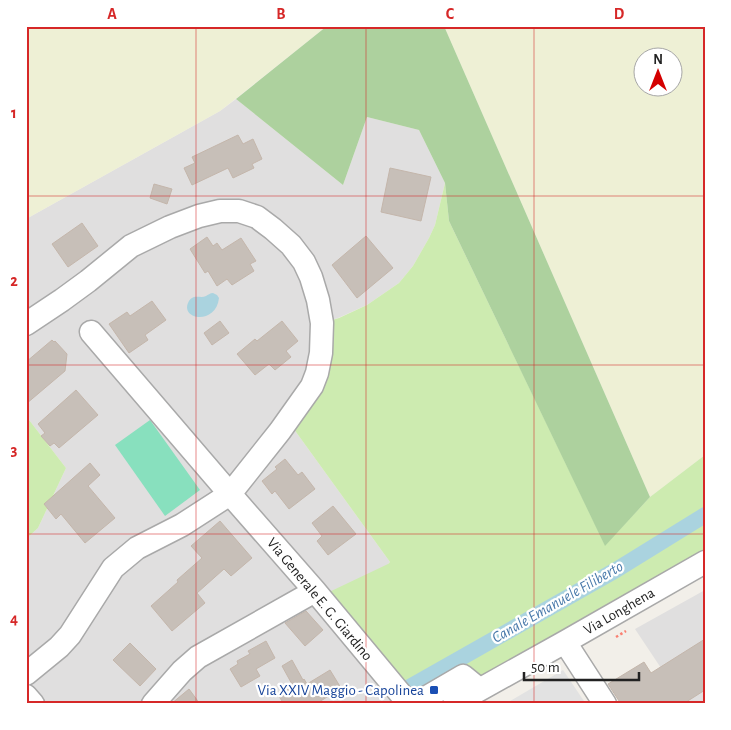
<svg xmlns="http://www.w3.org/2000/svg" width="731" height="730" viewBox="0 0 731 730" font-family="'Alegreya Sans',sans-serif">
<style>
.residential{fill:#e0dfdf}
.farmland{fill:#eef0d5;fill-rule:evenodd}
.grass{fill:#cdebb0}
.forest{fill:#add19e}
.pitch{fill:#88e0be}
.parking{fill:#e2e2e2}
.water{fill:#aad3df}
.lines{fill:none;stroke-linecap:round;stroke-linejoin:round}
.canal{stroke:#aad3df;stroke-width:16}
.building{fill:#c7bfb8;stroke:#c4b6ab}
.minor-casing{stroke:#a9a9a9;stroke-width:25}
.path{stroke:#fa8072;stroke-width:2.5;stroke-dasharray:2.5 2.5;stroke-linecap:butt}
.minor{stroke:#fff;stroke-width:22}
.grid{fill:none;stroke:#d62828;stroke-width:1;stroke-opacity:0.55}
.transit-dot{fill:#1a4fb4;stroke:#fff;stroke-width:2}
.labels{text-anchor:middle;stroke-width:4.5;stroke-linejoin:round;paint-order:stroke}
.street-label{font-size:15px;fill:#222;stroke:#fff}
.transit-label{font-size:15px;fill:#164399;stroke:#fff;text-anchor:end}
.water-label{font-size:16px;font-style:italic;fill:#4a7aab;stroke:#fff}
.neatline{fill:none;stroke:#d62828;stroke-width:2}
.grid-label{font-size:16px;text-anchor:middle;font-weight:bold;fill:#d62828}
</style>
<rect width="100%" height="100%" fill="#f2efe9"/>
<path class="residential" d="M 236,99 L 343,185 L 367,117 L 419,130 L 445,183 L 435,225 L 429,238 L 413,266 L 399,283 L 367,305 L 338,318 L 322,323 L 296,432 L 390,562 L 388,564 L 409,704 L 44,704 L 26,684 L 26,539 L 38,528 L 66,468 L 26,416 L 26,219 L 220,111 Z
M 705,590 L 705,704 L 685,704 L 635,629 Z"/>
<path class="farmland" d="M 26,26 L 327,26 L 220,111 L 26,219 Z
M 444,26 L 705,26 L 705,455 L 650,497 ZM 644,58 L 674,58 L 674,88 L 644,88 Z"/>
<path class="grass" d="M 445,183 L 449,221 L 605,545 L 650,497 L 705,455 L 705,562 L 454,704 L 409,704 L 327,593 L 388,564 L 390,562 L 296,432 L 290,417 L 312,386 L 322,323 L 339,318 L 367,305 L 399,283 L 413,266 L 429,238 L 435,225 Z
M 26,416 L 66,468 L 38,528 L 26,539 Z"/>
<path class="forest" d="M 327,26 L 444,26 L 650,497 L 605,546 L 449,221 L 445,183 L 419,130 L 367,117 L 343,185 L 236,99 Z"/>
<path class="pitch" d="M 150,420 L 200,490 L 165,516 L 115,445 Z"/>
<path class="parking" d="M 563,670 L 586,704 L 505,704 Z"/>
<path class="water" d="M 213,293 L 217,295 L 219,298 C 216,325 181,320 188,303 C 189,300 191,298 194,297 C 198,296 202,298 206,296 C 208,295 210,293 213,293 Z"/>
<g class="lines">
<path class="canal" d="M 408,688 L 616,570 L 705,515"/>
</g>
<path class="building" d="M 238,135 L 243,144 L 253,139 L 262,159 L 252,164 L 254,168 L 233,178 L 228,168 L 192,185 L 184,168 L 195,163 L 192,157 Z
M 390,168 L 431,177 L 421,221 L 381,212 Z
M 154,184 L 172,189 L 167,204 L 150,198 Z
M 82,223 L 98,246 L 68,267 L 52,244 Z
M 366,236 L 393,268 L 357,298 L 332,265 Z
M 207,237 L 213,246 L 217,243 L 222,250 L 241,238 L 256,261 L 250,264 L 254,271 L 232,285 L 227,279 L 217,286 L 208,271 L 205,273 L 190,249 Z
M 152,301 L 166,320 L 145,335 L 148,340 L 129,353 L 109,324 L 127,312 L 130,316 Z
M 220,321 L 229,333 L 212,345 L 204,333 Z
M 282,321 L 298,341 L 286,351 L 291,357 L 275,370 L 269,364 L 255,375 L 237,354 L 255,339 L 257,341 Z
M 52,340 L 54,342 L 55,341 L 67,354 L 65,371 L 26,404 L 26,362 Z
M 76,390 L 98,415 L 59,448 L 54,443 L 50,446 L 41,436 L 45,433 L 38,424 Z
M 285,459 L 298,475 L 302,472 L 315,489 L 289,509 L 275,491 L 272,494 L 262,481 L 277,469 L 275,467 Z
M 90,463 L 100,475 L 88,486 L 115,518 L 85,543 L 61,514 L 56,519 L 44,504 Z
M 333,506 L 356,534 L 328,555 L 317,541 L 322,536 L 312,523 Z
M 220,521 L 252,558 L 231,576 L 224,569 L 197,593 L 205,603 L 172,631 L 151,606 L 178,582 L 177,580 L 202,558 L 191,546 Z
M 306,611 L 323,630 L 305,646 L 285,623 Z
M 705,639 L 705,690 L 683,704 L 621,704 L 608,684 L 644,662 L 651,673 Z
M 266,641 L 275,658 L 256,669 L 260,676 L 241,687 L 230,669 L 238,664 L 237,661 L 250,654 L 248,651 Z
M 130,643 L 156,669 L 140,686 L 113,660 Z
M 292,660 L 303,680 L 304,679 L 307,684 L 330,670 L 341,688 L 316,704 L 284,704 L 278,695 L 293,686 L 282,666 Z
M 189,689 L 200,704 L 171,704 Z"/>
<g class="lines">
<g class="minor-casing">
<path id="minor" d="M 26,324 L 62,300 L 88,281 L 131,246 L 170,227 L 199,216 L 220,211 L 239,211 L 257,217 L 273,229 L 291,245 L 304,262 L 311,277 L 318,300 L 322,323 L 321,353 L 317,373 L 312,386 L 280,431 L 230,494 L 182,525 L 137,548 L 113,568 L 70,635 L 59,647 L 26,674
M 91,332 L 230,494 L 315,591 L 409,704
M 565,642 L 605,704
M 26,696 L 33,704
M 153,704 L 182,671 L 198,657 L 315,591
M 415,704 L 463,676 L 479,689
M 454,704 L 565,642 L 705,562"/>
</g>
<path class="path" d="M 616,637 L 626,631"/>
<use href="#minor" class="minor"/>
</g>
<path class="grid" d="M 196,26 L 196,704M 366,26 L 366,704M 534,26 L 534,704M 26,196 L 705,196M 26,365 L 705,365M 26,534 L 705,534"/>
<rect class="transit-dot" x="429" y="685" width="10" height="10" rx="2.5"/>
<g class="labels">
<g class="street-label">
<text transform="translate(320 599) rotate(50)" y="5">Via Generale E. G. Giardino</text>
<text transform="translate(619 611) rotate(-30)" y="5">Via Longhena</text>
</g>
<g class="transit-label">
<text x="424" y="695">Via XXIV Maggio - Capolinea</text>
</g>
<g class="water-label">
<text transform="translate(557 601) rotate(-30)" y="6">Canale Emanuele Filiberto</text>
</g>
</g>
<rect width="731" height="730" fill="none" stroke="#ffffff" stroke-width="55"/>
<g transform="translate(658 72)"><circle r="24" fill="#ffffff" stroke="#a7a7a7"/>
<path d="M0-4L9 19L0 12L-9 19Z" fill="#d40000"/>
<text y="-8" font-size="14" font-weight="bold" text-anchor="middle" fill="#222222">N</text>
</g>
<path d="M524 672v8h115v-8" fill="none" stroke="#222222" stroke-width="2.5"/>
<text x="531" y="672" font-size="15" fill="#222222" stroke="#ffffff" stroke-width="4" paint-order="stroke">50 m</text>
<rect x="28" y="28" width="676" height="674" class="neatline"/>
<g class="grid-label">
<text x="112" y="19">A</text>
<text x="281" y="19">B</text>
<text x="450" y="19">C</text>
<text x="619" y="19">D</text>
<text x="14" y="118">1</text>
<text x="14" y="286">2</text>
<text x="14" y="455">3</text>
<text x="14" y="624">4</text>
</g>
</svg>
